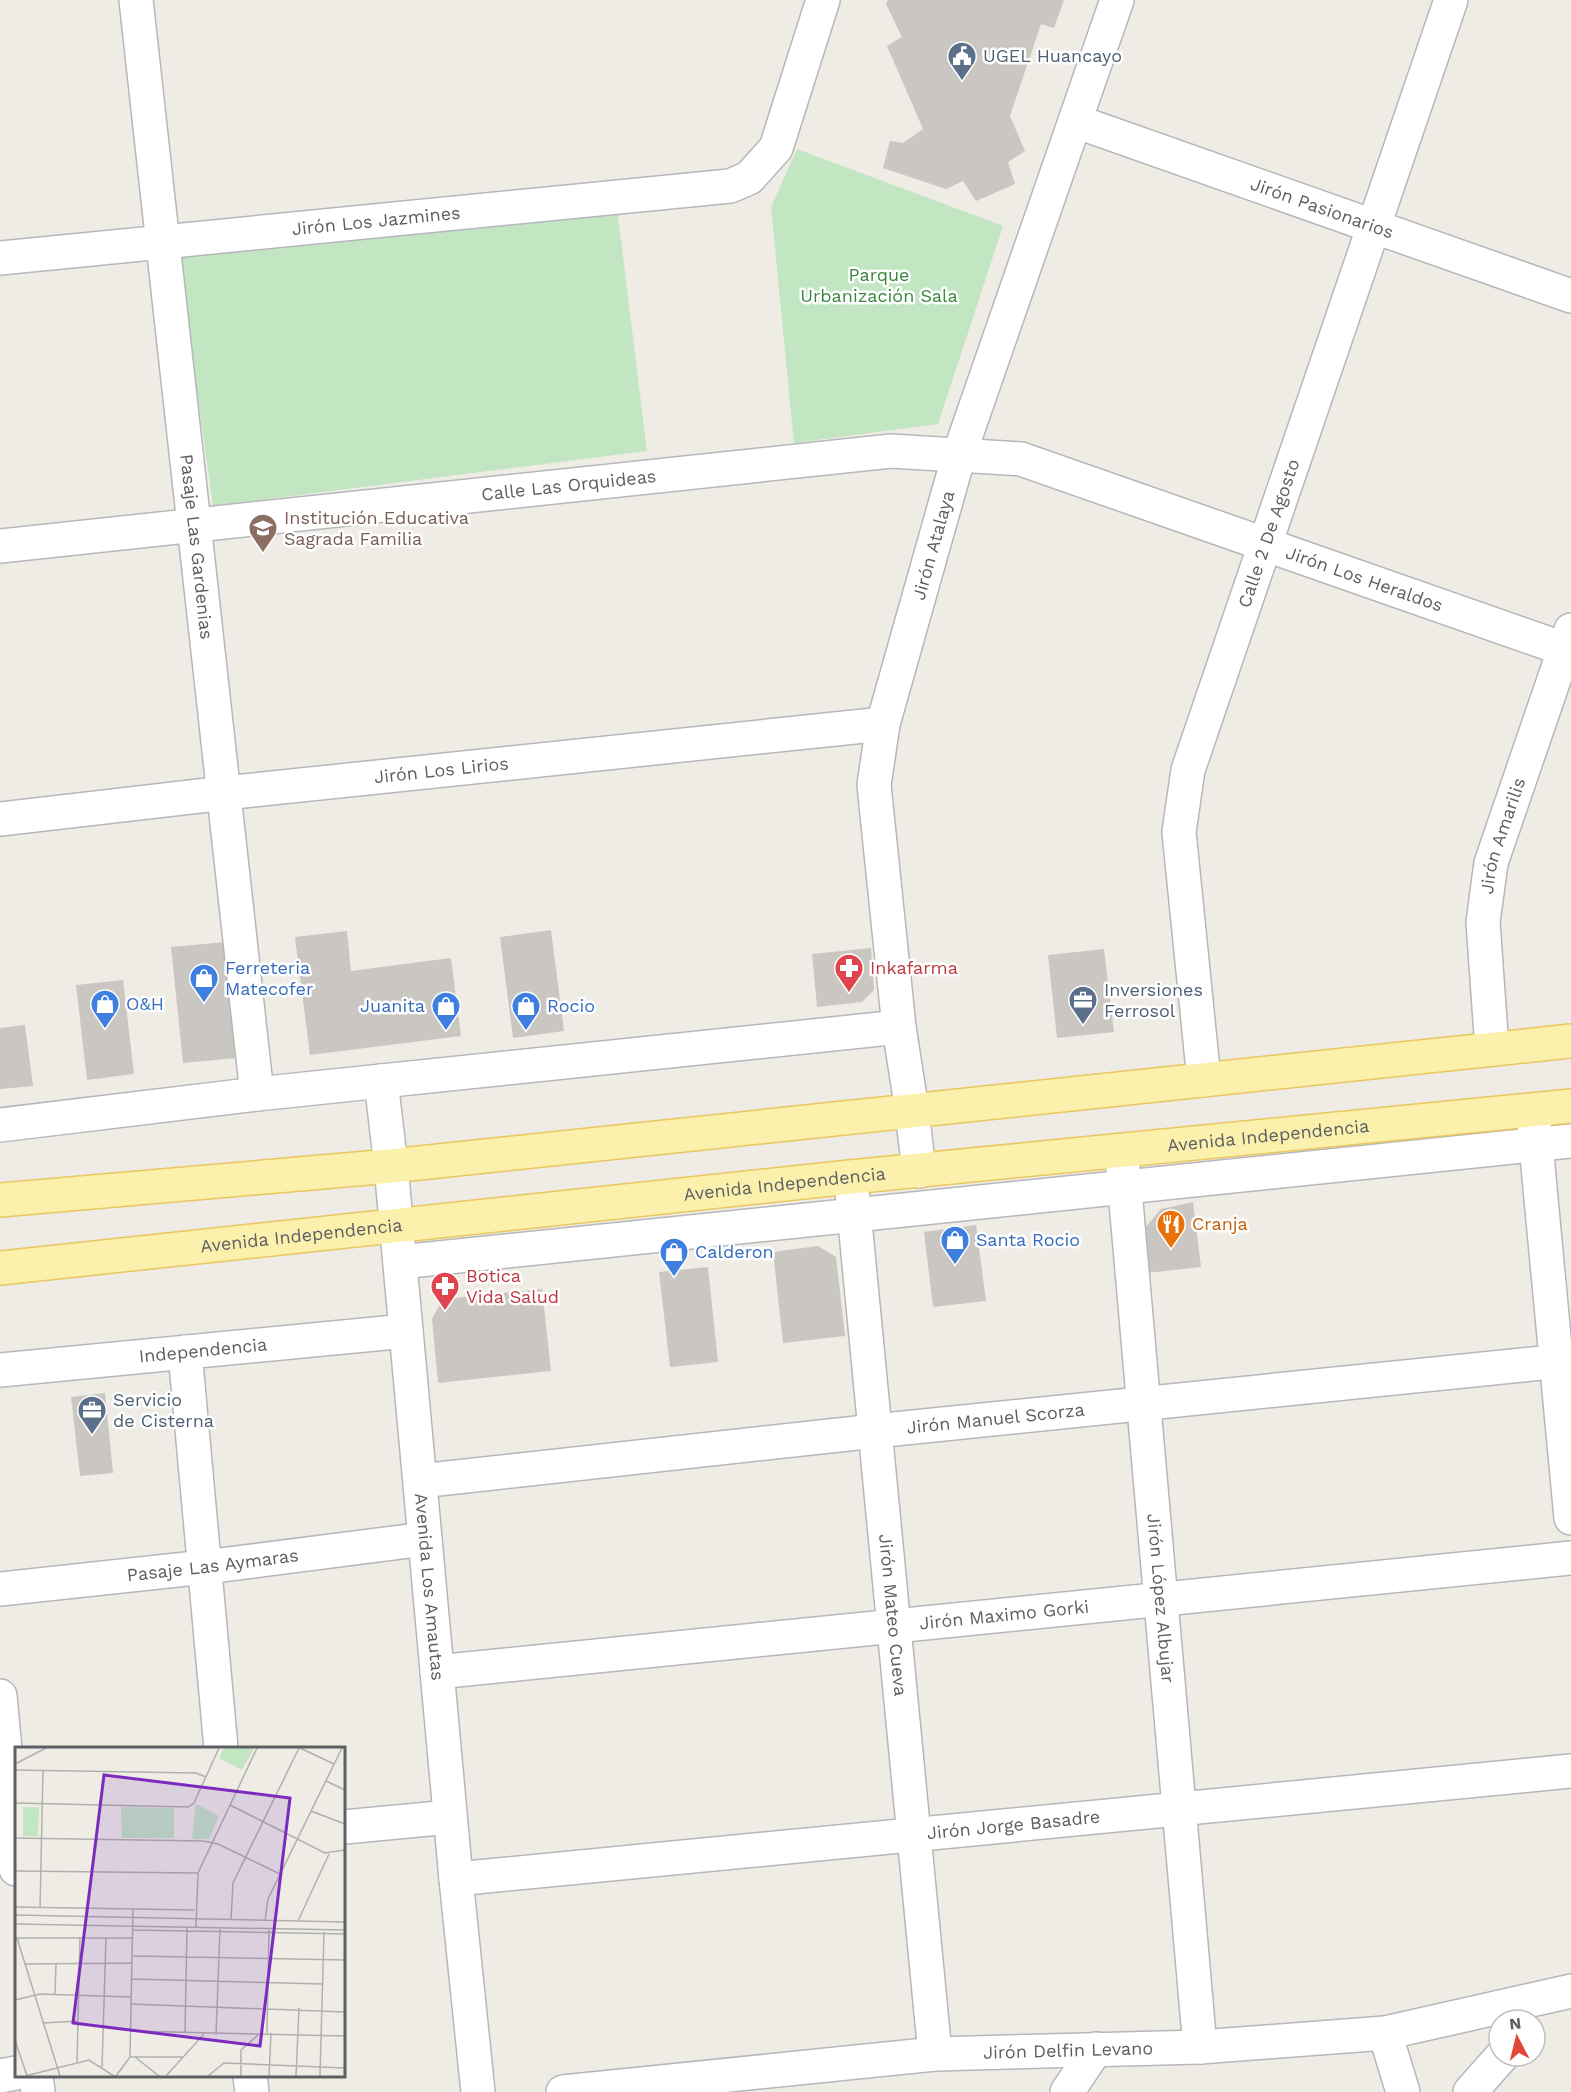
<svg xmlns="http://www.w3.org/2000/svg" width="1571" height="2092" viewBox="0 0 1571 2092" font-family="'Work Sans',sans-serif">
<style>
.green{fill:#c2e5c2}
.building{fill:#cac7c2}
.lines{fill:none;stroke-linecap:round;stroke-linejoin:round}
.minor-casing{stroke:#b5b7bb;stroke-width:36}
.major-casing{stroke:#ebc660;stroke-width:36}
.minor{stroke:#fff;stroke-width:33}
.major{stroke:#fbf0ac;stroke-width:33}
.labels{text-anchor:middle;stroke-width:5;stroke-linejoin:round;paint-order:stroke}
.service-label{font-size:18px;fill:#4e5e75;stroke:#fff;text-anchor:start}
.street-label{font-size:18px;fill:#5c6064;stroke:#fff}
.park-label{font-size:18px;fill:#3a863e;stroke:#fff}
.education-label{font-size:18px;fill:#785e54;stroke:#fff;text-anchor:start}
.shop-label{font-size:18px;fill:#366cbe;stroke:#fff;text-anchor:start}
.health-label{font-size:18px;fill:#be3a42;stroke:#fff;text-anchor:start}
.food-label{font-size:18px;fill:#c56008;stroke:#fff;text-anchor:start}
.inset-road{fill:none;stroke:#b0b0ad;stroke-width:1.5}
.view{fill:#7b2cbf;fill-opacity:0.15;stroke:#7b2cbf;stroke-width:3}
.inset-edge{fill:none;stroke:#5c6064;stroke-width:3}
</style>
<rect width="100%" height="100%" fill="#eeece4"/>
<path class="green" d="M 797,149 L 1003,226 L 938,424 L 794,443 L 771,207 Z
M 617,208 L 647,451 L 213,506 L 178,252 Z"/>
<path class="building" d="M 888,0 L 1064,0 L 1054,28 L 1041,24 L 1010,116 L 1025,151 L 1008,162 L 1015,184 L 976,201 L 963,181 L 946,189 L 883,168 L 890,141 L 903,143 L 923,129 L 887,46 L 902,37 L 886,4 Z
M 551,930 L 564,1031 L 513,1038 L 500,937 Z
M 347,931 L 351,971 L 451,958 L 461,1036 L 310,1055 L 295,937 Z
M 225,942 L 237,1058 L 183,1063 L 171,947 Z
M 871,948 L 874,990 L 862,1002 L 817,1007 L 812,954 Z
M 1104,949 L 1114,1032 L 1057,1038 L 1048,955 Z
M 123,980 L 134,1074 L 87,1080 L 76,985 Z
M 25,1025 L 33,1086 L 0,1089 L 0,1028 Z
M 1193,1202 L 1201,1267 L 1147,1273 L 1142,1231 L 1161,1209 Z
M 976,1225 L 986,1301 L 933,1307 L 924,1232 Z
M 818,1246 L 836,1257 L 845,1336 L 783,1343 L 773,1252 Z
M 708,1267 L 718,1362 L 670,1367 L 659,1272 Z
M 542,1289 L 551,1371 L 438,1383 L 432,1319 L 439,1306 L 454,1298 Z
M 105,1393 L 113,1473 L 80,1476 L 71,1397 Z"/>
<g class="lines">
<g class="minor-casing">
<g id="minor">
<path id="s1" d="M 136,0 L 257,1094"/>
<path id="s2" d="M 1075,121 L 1571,296"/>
<path id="s3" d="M 0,258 L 730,186 L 749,178 L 776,148 L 823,0"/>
<path id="s4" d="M 0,546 L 891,451 L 1021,459 L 1564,649"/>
<path id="s5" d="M 0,819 L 225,793 L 883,724"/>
<path id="s6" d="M 1492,1049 L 1483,922 L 1491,863 L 1571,630"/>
<path id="s7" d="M 1204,1080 L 1179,832 L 1188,770 L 1451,0"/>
<path id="s8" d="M 381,1081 L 391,1166 L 456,1879 L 478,2092"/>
<path d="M 1534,1124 L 1571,1518"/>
<path d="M 0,1125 L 257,1094 L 899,1027"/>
<path id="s9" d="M 1123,1168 L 1200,2047"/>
<path id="s10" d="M 919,1171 L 912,1111 L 899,1027 L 874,785 L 883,724 L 959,455 L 1117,0"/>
<path id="s11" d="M 852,1191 L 935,2054"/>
<path d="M 400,1262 C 790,1220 1181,1183 1571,1141"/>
<path d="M 185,1352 L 221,1748"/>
<path id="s12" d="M 0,1370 L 406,1331"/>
<path id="s13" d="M 420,1481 L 875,1431 L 1571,1360"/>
<path id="s14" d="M 0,1589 L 205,1567 L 425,1539"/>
<path id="s15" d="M 437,1672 L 1571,1558"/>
<path d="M 0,1696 L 16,1869"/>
<path d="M 344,1827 L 450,1817"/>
<path id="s16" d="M 456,1879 L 1571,1771"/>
<path d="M 1385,2033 L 1403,2092"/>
<path d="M 0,2076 L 16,2073"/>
<path d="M 36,2076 L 38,2092"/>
<path d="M 250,2076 L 252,2092"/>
<path id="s17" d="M 563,2092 L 935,2054 L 1200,2047 L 1385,2033 L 1571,1991"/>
<path d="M 1067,2092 L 1096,2049"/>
<path d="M 1470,2092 L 1502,2056"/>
</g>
</g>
<g class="major-casing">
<g id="major">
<path d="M 0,1200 L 391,1166 L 1571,1041"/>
<path id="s18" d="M 0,1268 L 850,1177 L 1571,1106"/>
</g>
</g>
<use href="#minor" class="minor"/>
<use href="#major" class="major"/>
</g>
<defs>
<g id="civic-pin" transform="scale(1.5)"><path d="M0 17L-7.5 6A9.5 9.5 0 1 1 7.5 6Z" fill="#5c6f8a" stroke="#fff"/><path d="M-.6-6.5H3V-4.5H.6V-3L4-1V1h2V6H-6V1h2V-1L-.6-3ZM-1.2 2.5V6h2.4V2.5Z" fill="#fff"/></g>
<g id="school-pin" transform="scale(1.5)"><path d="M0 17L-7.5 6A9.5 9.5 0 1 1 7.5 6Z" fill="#8d6e63" stroke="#fff"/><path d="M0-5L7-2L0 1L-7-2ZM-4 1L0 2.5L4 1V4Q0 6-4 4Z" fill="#fff"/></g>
<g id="pharmacy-pin" transform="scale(1.5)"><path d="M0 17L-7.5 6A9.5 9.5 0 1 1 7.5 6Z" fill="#e0444e" stroke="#fff"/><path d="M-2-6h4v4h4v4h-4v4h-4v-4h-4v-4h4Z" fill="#fff"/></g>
<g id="shop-pin" transform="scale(1.5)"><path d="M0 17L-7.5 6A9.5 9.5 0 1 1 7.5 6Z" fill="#3f7fe0" stroke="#fff"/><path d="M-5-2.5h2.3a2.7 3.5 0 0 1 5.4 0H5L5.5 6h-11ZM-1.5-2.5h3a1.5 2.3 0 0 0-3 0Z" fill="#fff"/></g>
<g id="office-pin" transform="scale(1.5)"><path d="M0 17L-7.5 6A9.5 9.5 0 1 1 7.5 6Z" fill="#5c6f8a" stroke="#fff"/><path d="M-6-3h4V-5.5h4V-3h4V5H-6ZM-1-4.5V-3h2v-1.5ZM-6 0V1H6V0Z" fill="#fff"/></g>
<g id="restaurant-pin" transform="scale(1.5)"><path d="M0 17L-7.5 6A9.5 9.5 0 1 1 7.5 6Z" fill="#e8710a" stroke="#fff"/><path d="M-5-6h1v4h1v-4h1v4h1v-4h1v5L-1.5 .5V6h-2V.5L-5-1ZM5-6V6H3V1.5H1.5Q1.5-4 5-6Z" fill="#fff"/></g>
</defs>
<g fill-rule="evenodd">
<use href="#civic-pin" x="962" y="56"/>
<use href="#school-pin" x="263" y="528"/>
<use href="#pharmacy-pin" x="849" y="968"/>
<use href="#shop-pin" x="204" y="978"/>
<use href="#office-pin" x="1083" y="1000"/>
<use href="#shop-pin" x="105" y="1004"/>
<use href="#shop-pin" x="446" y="1006"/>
<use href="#shop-pin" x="526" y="1006"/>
<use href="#restaurant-pin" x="1171" y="1224"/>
<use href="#shop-pin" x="955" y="1240"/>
<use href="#shop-pin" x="674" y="1252"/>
<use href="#pharmacy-pin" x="445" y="1286"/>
<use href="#office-pin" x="92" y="1410"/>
</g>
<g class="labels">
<g class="service-label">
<text x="983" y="62">UGEL Huancayo</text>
<text x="1104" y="996">Inversiones<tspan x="1104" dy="21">Ferrosol</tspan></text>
<text x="113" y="1406">Servicio<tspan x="113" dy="21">de Cisterna</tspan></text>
</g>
<g class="street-label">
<text dy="6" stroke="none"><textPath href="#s2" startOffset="262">Jirón Pasionarios</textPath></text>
<text dy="6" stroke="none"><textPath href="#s3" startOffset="378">Jirón Los Jazmines</textPath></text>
<text dy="6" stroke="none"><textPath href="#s4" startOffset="572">Calle Las Orquideas</textPath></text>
<text dy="6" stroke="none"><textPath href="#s7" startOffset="562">Calle 2 De Agosto</textPath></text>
<text dy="6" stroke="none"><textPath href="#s10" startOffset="636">Jirón Atalaya</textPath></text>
<text dy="6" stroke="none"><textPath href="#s1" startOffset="550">Pasaje Las Gardenias</textPath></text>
<text dy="6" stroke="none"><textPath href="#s4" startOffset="1390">Jirón Los Heraldos</textPath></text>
<text dy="6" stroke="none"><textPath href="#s5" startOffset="444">Jirón Los Lirios</textPath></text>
<text dy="6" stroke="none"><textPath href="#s6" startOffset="216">Jirón Amarilis</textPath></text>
<text dy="6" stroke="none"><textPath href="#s18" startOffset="1275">Avenida Independencia</textPath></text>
<text dy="6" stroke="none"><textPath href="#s18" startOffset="789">Avenida Independencia</textPath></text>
<text dy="6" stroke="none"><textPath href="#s18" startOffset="303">Avenida Independencia</textPath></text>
<text dy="6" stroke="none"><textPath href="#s12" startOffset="204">Independencia</textPath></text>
<text dy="6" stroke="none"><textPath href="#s13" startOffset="579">Jirón Manuel Scorza</textPath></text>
<text dy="6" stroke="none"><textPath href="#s14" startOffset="214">Pasaje Las Aymaras</textPath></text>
<text dy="6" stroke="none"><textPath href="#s8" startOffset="508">Avenida Los Amautas</textPath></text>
<text dy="6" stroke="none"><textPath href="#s9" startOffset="432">Jirón López Albujar</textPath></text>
<text dy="6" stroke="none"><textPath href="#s15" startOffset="570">Jirón Maximo Gorki</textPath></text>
<text dy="6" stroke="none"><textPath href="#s11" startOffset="426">Jirón Mateo Cueva</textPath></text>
<text dy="6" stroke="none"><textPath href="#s16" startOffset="560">Jirón Jorge Basadre</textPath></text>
<text dy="6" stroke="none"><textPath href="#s17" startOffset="507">Jirón Delfin Levano</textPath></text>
</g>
<g class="park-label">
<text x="879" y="281">Parque<tspan x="879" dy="21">Urbanización Sala</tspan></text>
</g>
<g class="education-label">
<text x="284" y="524">Institución Educativa<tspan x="284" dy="21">Sagrada Familia</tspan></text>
</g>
<g class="shop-label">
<text x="225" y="974">Ferreteria<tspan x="225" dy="21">Matecofer</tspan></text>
<text x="126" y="1010">O&amp;H</text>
<text x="425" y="1012" text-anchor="end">Juanita</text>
<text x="547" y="1012">Rocio</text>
<text x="976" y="1246">Santa Rocio</text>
<text x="695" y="1258">Calderon</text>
</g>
<g class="health-label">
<text x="870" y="974">Inkafarma</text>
<text x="466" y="1282">Botica<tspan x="466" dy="21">Vida Salud</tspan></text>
</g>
<g class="food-label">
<text x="1192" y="1230">Cranja</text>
</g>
</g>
<g transform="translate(15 1747)">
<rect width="330" height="330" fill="#eeece4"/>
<path d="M 209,1 L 239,1 L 227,23 L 204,11 ZM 181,57 L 204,69 L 194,92 L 177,92 ZM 8,60 L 24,60 L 23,89 L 8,89 ZM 106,60 L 159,61 L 159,91 L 107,91 Z" fill="#c2e5c2"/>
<path class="inset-road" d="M 285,1 L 319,17M 0,17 L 31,1M 0,23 L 181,26 L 191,30M 311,34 L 330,43M 0,56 L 173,60 L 179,56 L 204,1M 215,58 L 310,106 L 330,103M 296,64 L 330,77M 0,91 L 188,94 L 203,97 L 265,127M 0,124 L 183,126M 0,160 L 180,163M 25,161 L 28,24M 0,168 L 330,175M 216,173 L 218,136 L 284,1M 250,174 L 253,152 L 327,1M 283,174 L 314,107M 0,177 L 330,183M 181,180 L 183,126 L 242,1M 118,183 L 330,187M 0,191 L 118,191M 2,191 L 45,329M 117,209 L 330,213M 10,217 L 117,216M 116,232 L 308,237M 40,247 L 41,216M 0,253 L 25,247 L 116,250M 115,257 L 330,265M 28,276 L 63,274M 115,284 L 330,289M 170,285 L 172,181M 252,286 L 254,183M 201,288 L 205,182M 0,293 L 12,329M 115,310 L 168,310M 120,310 L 144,329M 62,315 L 65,190M 87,320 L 91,191M 10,329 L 74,313 L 99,329M 101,329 L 115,310 L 118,161M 151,329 L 189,287M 193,329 L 209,316 L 330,321M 226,329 L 226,303 L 243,288M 254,329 L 256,286M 281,329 L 284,261M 305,329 L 309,185"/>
<path class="view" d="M 89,28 L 275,51 L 245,299 L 58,276 Z"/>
<rect width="330" height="330" class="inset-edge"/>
</g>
<g transform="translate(1517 2038) rotate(353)"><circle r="28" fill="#ffffff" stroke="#bebfc1" stroke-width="1.5"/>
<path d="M0-4.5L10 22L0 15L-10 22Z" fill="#e24637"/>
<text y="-9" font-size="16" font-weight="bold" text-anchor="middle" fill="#5c6064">N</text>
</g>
</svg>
